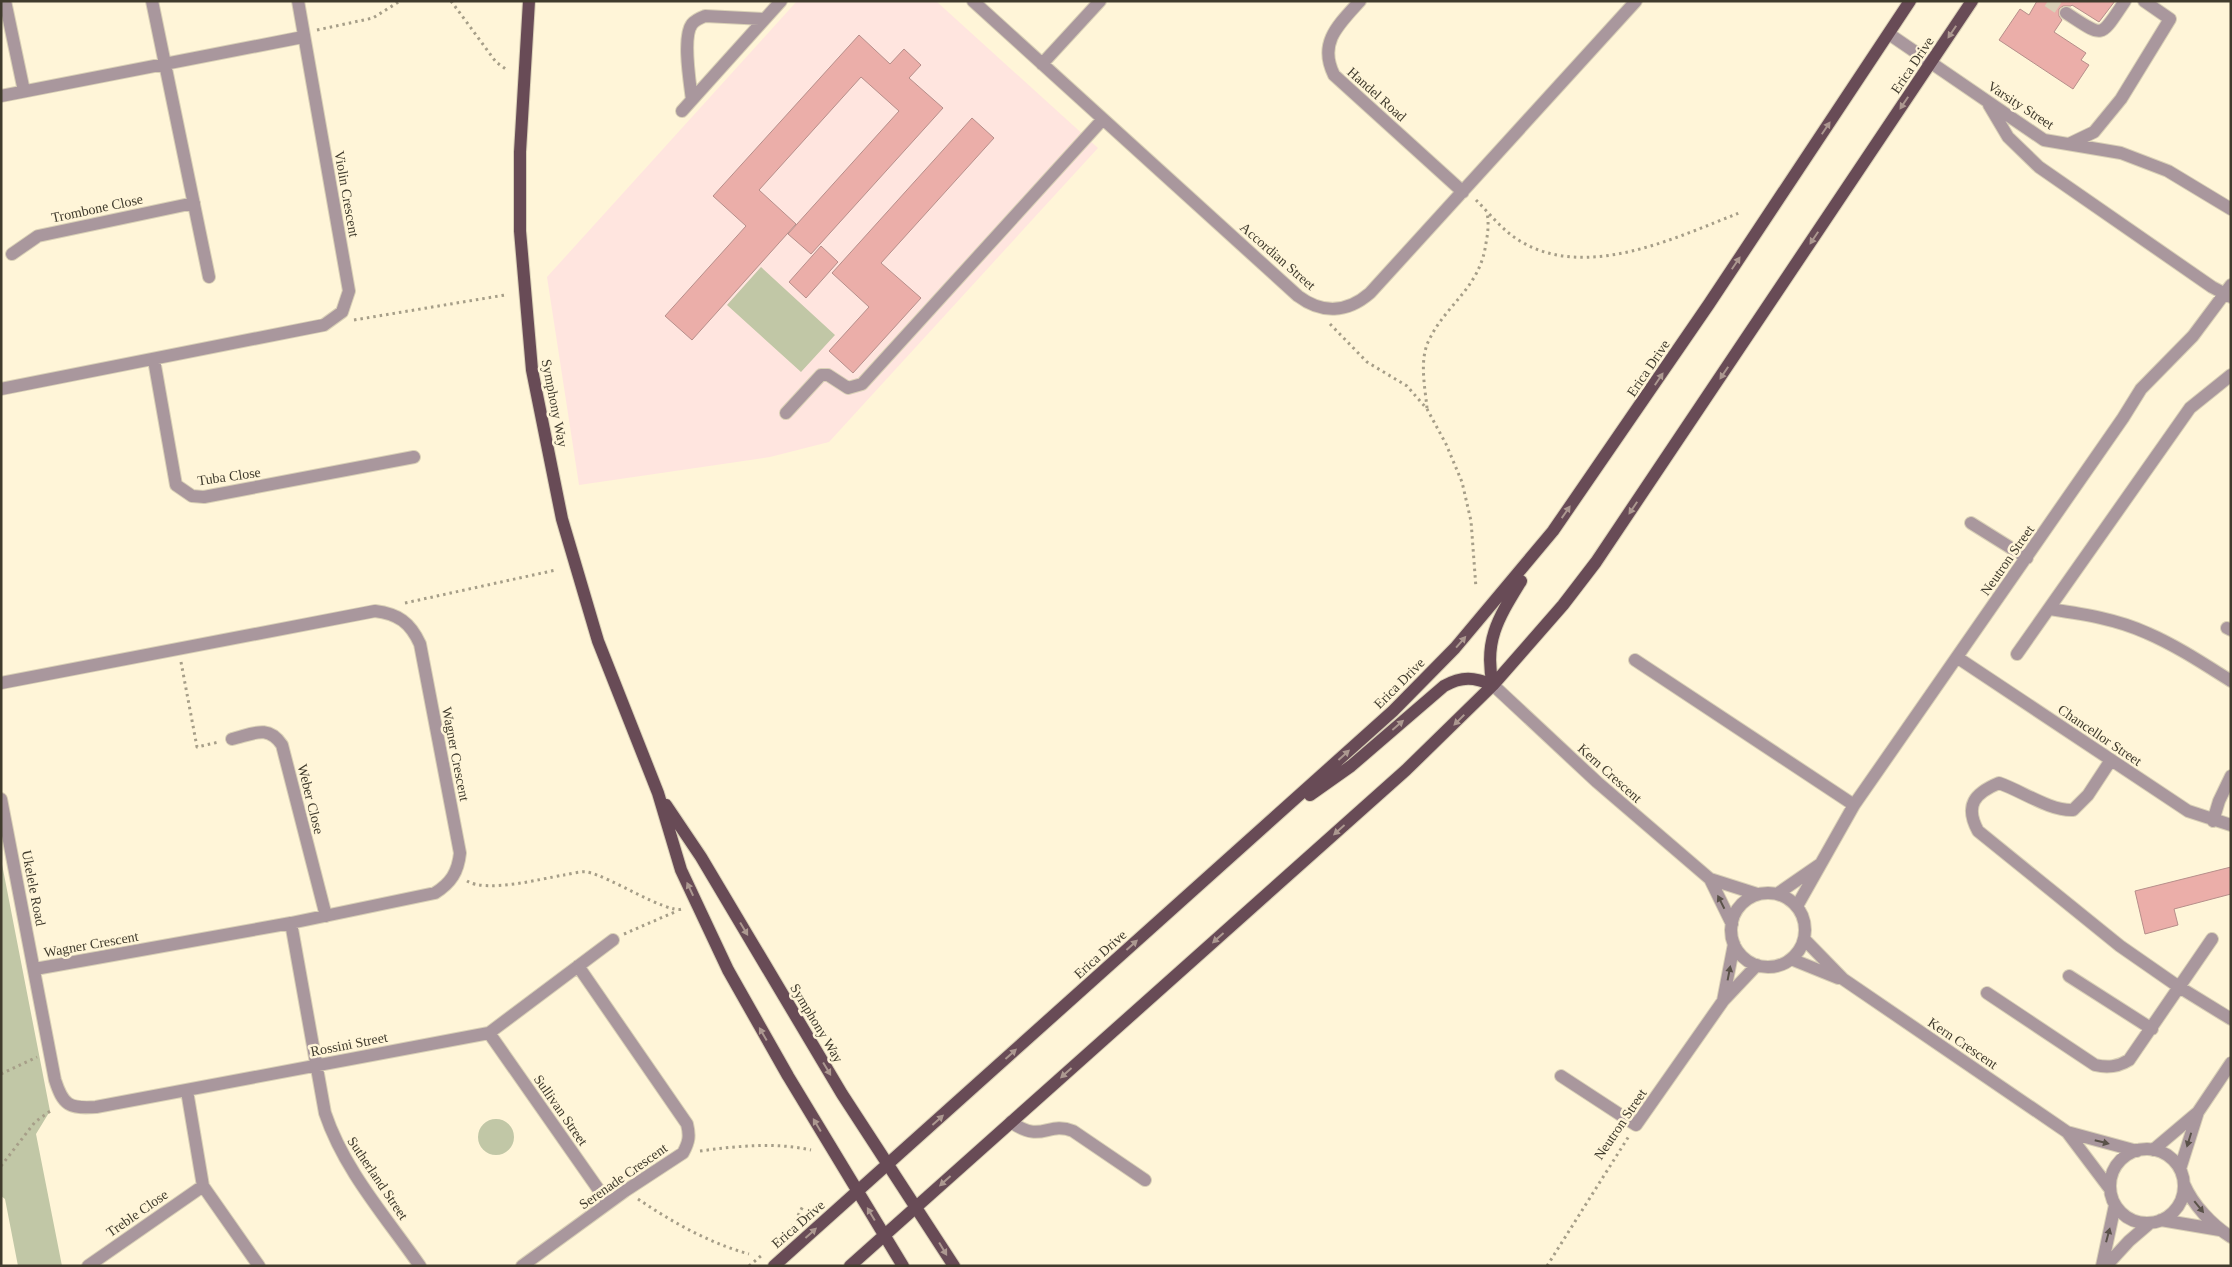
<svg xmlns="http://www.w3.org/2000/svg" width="2232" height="1267" viewBox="0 0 2232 1267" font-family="'Times New Roman',serif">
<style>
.education{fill:#ffe5df}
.green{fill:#c1c7a6}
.building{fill:#ebaea9;stroke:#b68e8a}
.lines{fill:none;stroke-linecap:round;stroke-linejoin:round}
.minor-tunnel{stroke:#d9d0b6;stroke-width:12;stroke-dasharray:12 6;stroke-linecap:butt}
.minor-casing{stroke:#d9d0b6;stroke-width:14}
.major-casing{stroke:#d9d0b6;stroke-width:14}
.path{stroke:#a69e88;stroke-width:3;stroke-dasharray:2.5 4;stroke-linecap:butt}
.minor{stroke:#a9979d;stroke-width:12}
.major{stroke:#684b56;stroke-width:12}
.oneway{fill:#ac9890}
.oneway2{fill:#5a5249}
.labels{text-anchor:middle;stroke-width:5;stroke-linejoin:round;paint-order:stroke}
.street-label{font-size:14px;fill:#403b2d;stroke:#fff5d8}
</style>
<rect width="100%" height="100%" fill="#fff5d8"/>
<path class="education" d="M 797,1 L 936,1 L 1098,148 L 829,442 L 770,457 L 579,485 L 547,277 Z"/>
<path class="green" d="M 761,267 L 835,335 L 801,372 L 727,305 Z
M 1,859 L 50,1111 L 36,1134 L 62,1266 L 18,1266 L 5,1199 L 1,1196 Z
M478 1137a18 18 0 1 1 36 0a18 18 0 1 1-36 0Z"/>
<path class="building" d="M 2037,1 L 2115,1 L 2099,22 L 2072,5 L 2071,6 L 2063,6 L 2059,9 L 2059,16 L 2062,20 L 2054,32 L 2086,53 L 2081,60 L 2089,65 L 2073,89 L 1999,40 L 2020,9 L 2029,15 Z
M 859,35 L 890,64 L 904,49 L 921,65 L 909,78 L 943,108 L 811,254 L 788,234 L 899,111 L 861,77 L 759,190 L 796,224 L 692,340 L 665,316 L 746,226 L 713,196 Z
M 972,118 L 994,138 L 881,263 L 921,298 L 853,373 L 829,351 L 869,307 L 832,273 Z
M 821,246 L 838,262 L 806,298 L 789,282 Z
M 2231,867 L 2231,894 L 2174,909 L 2178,925 L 2145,934 L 2135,891 Z"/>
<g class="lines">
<path class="minor-tunnel" d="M 2048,1 L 2066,13"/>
<g class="minor-casing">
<path id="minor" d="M 5,1 L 24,91
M 152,1 L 209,277
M 973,1 L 1298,296 C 1322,314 1347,313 1370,293 L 1636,1
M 1360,1 C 1338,25 1318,43 1334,75 L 1463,192
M 2066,13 C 2105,38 2099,39 2125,1
M 1889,34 L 2044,140 L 2121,153 L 2168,171 L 2231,209
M 1042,64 L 1100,1
M 1,96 L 303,37
M 692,100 C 690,83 682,37 692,24 C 695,20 700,18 705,16 L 764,19
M 1989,105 L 2008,137 L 2039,167 L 2212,287 L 2231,297
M 682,111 L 781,1
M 2069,144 L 2094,132 L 2121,99 L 2170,19 L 2144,1
M 12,254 L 38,236 L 194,203
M 154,360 L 176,485 L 192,496 L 204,497 L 414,457
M 1,389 L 324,325 L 342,312 L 349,291 L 298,1
M 786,413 L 821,375 L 828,375 L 848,388 L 862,384 L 1103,119
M 1971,523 L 2027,558
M 2050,609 C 2083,614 2117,619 2147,633 C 2177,646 2204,664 2231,681
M 2227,628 L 2231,630
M 2017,654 L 2190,408 L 2231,375
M 1958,658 L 2188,811 L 2231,825
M 1635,660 L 1854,805
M 1,683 L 375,611 C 398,614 410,622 420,644 L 460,853 C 458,872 451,883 435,893 L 291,923 L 35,969
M 1493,685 L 1597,782 L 1710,879 L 1732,924
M 232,739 C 253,734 268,724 282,745 L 326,916
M 2111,760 L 2088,795 L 2073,810 C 2050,811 2022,791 1999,783 C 1975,793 1964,805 1978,831 L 2120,946 L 2179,987 L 2231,1019
M 1,799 L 55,1080 C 63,1105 69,1109 96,1107 L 489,1033 L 613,940
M 2213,821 L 2219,801 L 2231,776
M 1710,879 L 1757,894
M1731 930a37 37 0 1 1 74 0a37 37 0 1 1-74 0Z
M 1777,894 L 1819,865
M 1797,906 L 1854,805 L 2123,418 L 2141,389 L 2193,336 L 2231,285
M 291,923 L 325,1113 C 344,1170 386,1217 420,1266
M 1804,939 L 1843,979 L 2067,1132 L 2137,1151
M 1791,959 L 1838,978
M 2069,976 L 2152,1029
M 1987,993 L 2095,1065 C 2108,1068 2118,1067 2129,1060 L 2212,939
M 1723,1001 L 1734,944
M 489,1033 L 608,1203
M 1561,1076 L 1636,1125 L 1723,1001 L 1757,965
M 187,1091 L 203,1186 L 259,1266
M 1011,1122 C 1042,1144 1047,1121 1073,1131 L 1145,1180
M 2067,1132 L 2110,1189
M2110 1186a37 37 0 1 1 74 0a37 37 0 1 1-74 0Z
M 2153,1150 L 2198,1112 L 2231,1063
M 2180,1169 L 2198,1112
M 2184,1184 C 2193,1205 2212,1225 2231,1237
M 2161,1220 L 2220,1230
M 88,1266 L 203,1186
M 522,1266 L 625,1191 L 683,1153 C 689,1142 690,1136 687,1124 L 578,966
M 2102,1266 L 2115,1205
M 2106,1266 L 2129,1241 L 2150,1223"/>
</g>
<g class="major-casing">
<path id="major" d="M 529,1 L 520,152 L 520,231 L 532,370 L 562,519 L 598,641 L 658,793 L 681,870 L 728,970 L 788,1076 L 903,1266
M 1493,685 C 1483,641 1499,617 1521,581
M 1310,795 L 1351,766 L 1444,686 C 1462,676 1474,677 1493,685
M 666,805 L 701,857 L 842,1094 L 954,1266
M 774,1266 L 1393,711 L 1455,648 L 1553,531 L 1709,304 L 1910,1
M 850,1266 L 1406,770 L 1493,685 L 1563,605 L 1596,562 L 1972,1"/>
</g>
<path class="path" d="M 451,1 L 496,62 L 507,70
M 317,30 L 373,18 L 400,1
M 1476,200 C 1490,214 1503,231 1520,241 C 1586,281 1675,238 1739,213
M 354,320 L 505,295
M 1330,324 L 1367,362 L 1407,386 L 1427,409 L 1446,444 L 1462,482 L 1471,521 L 1476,588
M 1427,408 C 1425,387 1419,360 1429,340 C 1447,303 1480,288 1486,243 C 1488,233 1489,222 1487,213
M 405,603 L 556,570
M 181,662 L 197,747 L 219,742
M 467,881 C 487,893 540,879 564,875 C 571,874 580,871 587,872 C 609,876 667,914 682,909
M 624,934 L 677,911
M 1,1074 L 37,1057
M 700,1151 C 738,1146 774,1142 811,1150
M 1,1166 L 35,1122 L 53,1109
M 638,1199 C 672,1222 709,1243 749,1254
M 792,1227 L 803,1206
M 749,1266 L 762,1255
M 1547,1266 L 1629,1136"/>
<use href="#minor" class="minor"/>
<use href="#major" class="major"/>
</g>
<defs><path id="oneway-solid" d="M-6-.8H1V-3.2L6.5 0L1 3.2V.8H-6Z" transform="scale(1.25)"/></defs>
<g class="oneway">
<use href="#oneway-solid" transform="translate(1952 32) rotate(124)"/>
<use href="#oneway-solid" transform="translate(1904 103) rotate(124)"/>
<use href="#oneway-solid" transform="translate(1826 128) rotate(-56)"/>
<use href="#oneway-solid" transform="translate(1814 238) rotate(124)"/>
<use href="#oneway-solid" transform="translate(1736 263) rotate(-56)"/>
<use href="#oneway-solid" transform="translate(1724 373) rotate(124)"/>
<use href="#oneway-solid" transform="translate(1659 379) rotate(-56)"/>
<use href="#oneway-solid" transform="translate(1633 508) rotate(124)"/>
<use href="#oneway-solid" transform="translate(1566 512) rotate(-55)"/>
<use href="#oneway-solid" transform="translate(1461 642) rotate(-49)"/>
<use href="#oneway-solid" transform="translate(1459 720) rotate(135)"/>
<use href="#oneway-solid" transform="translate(1398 725) rotate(-41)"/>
<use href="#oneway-solid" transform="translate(1344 755) rotate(-42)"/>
<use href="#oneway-solid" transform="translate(1339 830) rotate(138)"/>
<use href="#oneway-solid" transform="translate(690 889) rotate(-115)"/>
<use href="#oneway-solid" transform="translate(744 929) rotate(59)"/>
<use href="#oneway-solid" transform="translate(1218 938) rotate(138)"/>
<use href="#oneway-solid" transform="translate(1132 945) rotate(-42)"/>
<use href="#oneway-solid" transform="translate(763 1034) rotate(-120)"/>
<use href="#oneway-solid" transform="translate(1011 1054) rotate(-42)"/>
<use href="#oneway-solid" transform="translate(827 1069) rotate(59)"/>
<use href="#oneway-solid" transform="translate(1066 1073) rotate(138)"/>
<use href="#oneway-solid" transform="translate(938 1120) rotate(-42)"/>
<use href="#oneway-solid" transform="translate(817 1125) rotate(-121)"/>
<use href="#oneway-solid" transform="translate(945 1181) rotate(138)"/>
<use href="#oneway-solid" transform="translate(871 1214) rotate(-121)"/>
<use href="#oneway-solid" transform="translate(811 1233) rotate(-42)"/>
<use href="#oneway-solid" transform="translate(943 1249) rotate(59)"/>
</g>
<g class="oneway2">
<use href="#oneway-solid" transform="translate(1721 902) rotate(-117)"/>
<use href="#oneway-solid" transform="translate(1729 973) rotate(-79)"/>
<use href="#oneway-solid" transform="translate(2189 1140) rotate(107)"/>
<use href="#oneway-solid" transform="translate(2102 1142) rotate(14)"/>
<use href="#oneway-solid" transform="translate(2199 1207) rotate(51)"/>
<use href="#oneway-solid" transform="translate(2108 1235) rotate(-75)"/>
</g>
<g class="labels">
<g class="street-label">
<text transform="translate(1912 65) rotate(-56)" y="5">Erica Drive</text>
<text transform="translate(1377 94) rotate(42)" y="5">Handel Road</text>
<text transform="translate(2021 105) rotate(33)" y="5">Varsity Street</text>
<text transform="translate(347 194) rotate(80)" y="5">Violin Crescent</text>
<text transform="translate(97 208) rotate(-12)" y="5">Trombone Close</text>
<text transform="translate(1278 256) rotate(41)" y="5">Accordian Street</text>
<text transform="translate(1648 368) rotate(-56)" y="5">Erica Drive</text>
<text transform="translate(555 403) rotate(79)" y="5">Symphony Way</text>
<text transform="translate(229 476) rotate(-8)" y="5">Tuba Close</text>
<text transform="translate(2007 560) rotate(-55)" y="5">Neutron Street</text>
<text transform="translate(1399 683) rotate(-45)" y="5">Erica Drive</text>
<text transform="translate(2100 735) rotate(34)" y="5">Chancellor Street</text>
<text transform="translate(456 754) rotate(79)" y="5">Wagner Crescent</text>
<text transform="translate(1610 773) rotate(42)" y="5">Kern Crescent</text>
<text transform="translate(311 799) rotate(76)" y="5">Weber Close</text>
<text transform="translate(34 888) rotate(79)" y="5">Ukelele Road</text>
<text transform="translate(91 944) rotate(-10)" y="5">Wagner Crescent</text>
<text transform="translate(1100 954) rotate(-42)" y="5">Erica Drive</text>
<text transform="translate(817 1023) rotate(59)" y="5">Symphony Way</text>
<text transform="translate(1963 1043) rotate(34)" y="5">Kern Crescent</text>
<text transform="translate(349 1044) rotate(-11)" y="5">Rossini Street</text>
<text transform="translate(561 1110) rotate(55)" y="5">Sullivan Street</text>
<text transform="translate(1620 1124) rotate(-56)" y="5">Neutron Street</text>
<text transform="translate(623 1176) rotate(-35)" y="5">Serenade Crescent</text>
<text transform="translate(378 1178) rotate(56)" y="5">Sutherland Street</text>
<text transform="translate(137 1213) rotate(-35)" y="5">Treble Close</text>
<text transform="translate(798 1224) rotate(-41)" y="5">Erica Drive</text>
</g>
</g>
<rect width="2232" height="1267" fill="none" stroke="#403b2d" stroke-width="5"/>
</svg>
